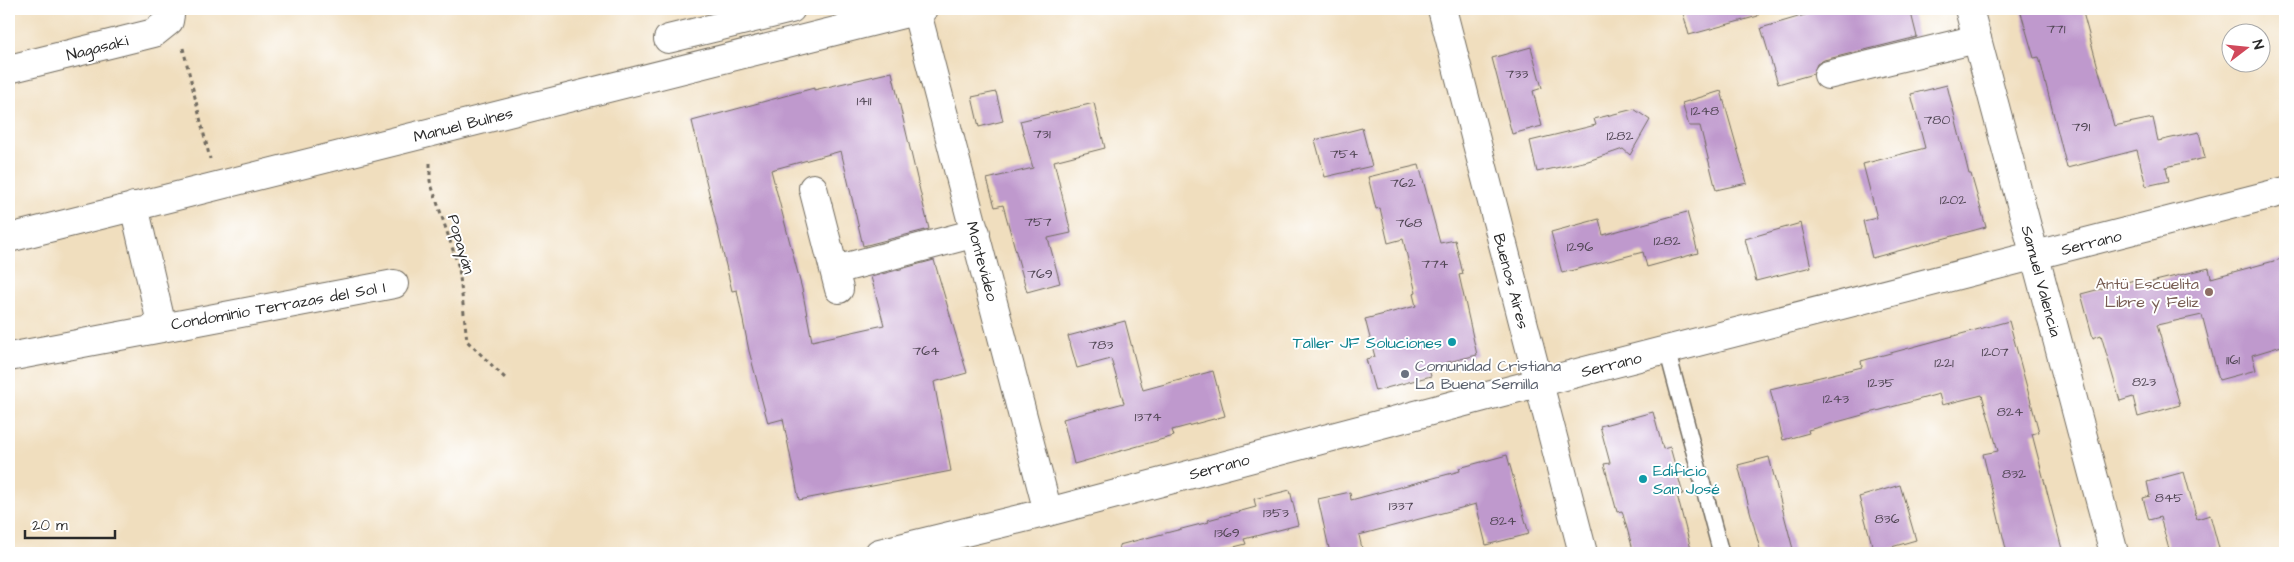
<svg xmlns="http://www.w3.org/2000/svg" width="2294" height="562" viewBox="0 0 2294 562" font-family="'Architects Daughter',sans-serif">
<style>
.building{fill:#bf99cd}
.lines{fill:none;stroke-linecap:round;stroke-linejoin:round}
.service-casing{stroke:#706a5e;stroke-width:18}
.minor-casing{stroke:#706a5e;stroke-width:30}
.tertiary-casing{stroke:#706a5e;stroke-width:30}
.secondary-casing{stroke:#706a5e;stroke-width:30}
.path{stroke:#706a5e;stroke-width:3;stroke-dasharray:4 4;stroke-linecap:butt}
.service{stroke:#fff;stroke-width:15}
.minor{stroke:#fff;stroke-width:28}
.tertiary{stroke:#fff;stroke-width:28}
.secondary{stroke:#fff;stroke-width:28}
.education-dot{fill:#8d6e63;stroke:#fff;stroke-width:2}
.culture-dot{fill:#0f9aa8;stroke:#fff;stroke-width:2}
.worship-dot{fill:#6b7280;stroke:#fff;stroke-width:2}
.labels{text-anchor:middle;stroke-width:4;stroke-linejoin:round;paint-order:stroke}
.number-label{font-size:14px;fill:#504654}
.street-label{font-size:16px;fill:#2b2b2b;stroke:#fff}
.education-label{font-size:16px;fill:#785e54;stroke:#fff;text-anchor:end}
.culture-label{font-size:16px;fill:#0d838f;stroke:#fff;text-anchor:end}
.worship-label{font-size:16px;fill:#5b616d;stroke:#fff;text-anchor:start}
</style>
<rect width="100%" height="100%" fill="#fff"/>
<filter id="ink" filterUnits="userSpaceOnUse"><feTurbulence type="fractalNoise" baseFrequency=".02" numOctaves="2"/><feDisplacementMap in="SourceGraphic" scale="10" xChannelSelector="R" yChannelSelector="G"/><feConvolveMatrix kernelMatrix="1 2 1 2 8 2 1 2 1" color-interpolation-filters="sRGB"/></filter>
<filter id="wash" filterUnits="userSpaceOnUse"><feTurbulence type="fractalNoise" baseFrequency=".0096" numOctaves="4" result="noise"/><feDisplacementMap in="SourceGraphic" scale="20" xChannelSelector="R" yChannelSelector="G"/><feGaussianBlur stdDeviation="1.12" result="paint"/><feColorMatrix in="noise" values="0 0 0 0 0 0 0 0 0 0 0 0 0 0 0 0 0 1.4 0 .05"/><feComposite in="paint" operator="in"/></filter>
<g filter="url(#wash)">
<rect width="100%" height="100%" fill="#f0debe"/>
<g id="blocks">
<path class="building" d="M 1682,9 L 1757,9 L 1758,16 L 1689,35 Z
M 1825,9 L 1910,9 L 1917,37 L 1824,60 L 1817,64 L 1813,74 L 1778,84 L 1761,28 Z
M 2036,9 L 2082,9 L 2114,126 L 2153,118 L 2158,141 L 2199,132 L 2205,158 L 2166,167 L 2169,181 L 2146,186 L 2137,150 L 2067,168 L 2039,57 L 2034,58 L 2021,13 Z
M 1531,47 L 1542,88 L 1533,91 L 1542,126 L 1512,134 L 1492,58 Z
M 892,72 L 929,229 L 863,246 L 841,151 L 771,170 L 802,289 L 812,341 L 884,325 L 871,277 L 934,260 L 967,373 L 934,382 L 951,471 L 799,500 L 783,419 L 768,423 L 749,351 L 737,290 L 732,291 L 692,121 L 814,88 L 814,90 Z
M 1947,85 L 1969,174 L 1971,174 L 1986,227 L 1872,258 L 1863,221 L 1877,218 L 1863,164 L 1925,148 L 1911,94 Z
M 1721,91 L 1747,183 L 1716,190 L 1700,126 L 1689,126 L 1682,103 Z
M 996,92 L 1003,121 L 979,127 L 972,97 Z
M 1094,103 L 1105,148 L 1054,161 L 1071,233 L 1048,238 L 1060,283 L 1027,292 L 1003,205 L 995,207 L 987,179 L 1033,168 L 1020,121 Z
M 1634,109 L 1650,120 L 1630,155 L 1623,149 L 1588,161 L 1537,172 L 1530,141 L 1596,125 L 1594,119 Z
M 1362,128 L 1372,166 L 1325,177 L 1315,140 Z
M 1419,165 L 1440,243 L 1455,240 L 1463,274 L 1459,275 L 1477,355 L 1428,367 L 1431,376 L 1375,391 L 1366,359 L 1375,357 L 1365,319 L 1416,306 L 1413,294 L 1416,293 L 1403,239 L 1388,243 L 1380,208 L 1376,209 L 1368,177 Z
M 1687,212 L 1698,253 L 1647,267 L 1643,252 L 1562,273 L 1551,232 L 1599,219 L 1603,235 Z
M 1801,223 L 1811,267 L 1756,281 L 1745,239 Z
M 2285,258 L 2285,345 L 2252,355 L 2256,370 L 2219,380 L 2202,315 L 2157,325 L 2180,405 L 2138,417 L 2133,397 L 2120,401 L 2101,335 L 2093,338 L 2081,294 L 2142,278 L 2143,284 L 2209,268 L 2211,278 Z
M 1125,321 L 1143,390 L 1213,371 L 1225,416 L 1172,430 L 1174,436 L 1074,464 L 1063,419 L 1124,403 L 1111,359 L 1077,368 L 1068,336 Z
M 2009,321 L 2039,432 L 2032,434 L 2063,553 L 2007,553 L 1983,454 L 1998,451 L 1982,395 L 1942,405 L 1939,394 L 1808,430 L 1809,433 L 1783,440 L 1770,389 L 1862,367 L 1861,361 Z
M 1653,412 L 1663,449 L 1670,447 L 1683,494 L 1677,495 L 1692,553 L 1634,553 L 1622,511 L 1617,512 L 1604,464 L 1610,463 L 1600,426 Z
M 1507,455 L 1529,534 L 1486,545 L 1476,504 L 1359,535 L 1363,553 L 1330,553 L 1318,499 L 1350,492 L 1351,500 L 1460,471 L 1459,468 Z
M 1769,457 L 1794,553 L 1761,553 L 1738,465 Z
M 2184,472 L 2197,519 L 2210,515 L 2219,548 L 2200,553 L 2170,553 L 2160,517 L 2149,520 L 2143,498 L 2150,496 L 2147,482 Z
M 1900,485 L 1916,540 L 1874,552 L 1859,497 Z
M 1290,490 L 1298,525 L 1244,539 L 1246,544 L 1210,553 L 1120,553 L 1119,545 L 1209,522 L 1208,520 L 1256,507 L 1254,499 Z"/>
</g>
</g>
<g filter="url(#ink)">
<use href="#blocks" fill-opacity="0" stroke="#706a5e" stroke-width="1"/>
<g class="lines">
<g class="service-casing">
<path id="service" d="M 1667,350 L 1721,553"/>
</g>
<g class="minor-casing">
<path id="minor" d="M 916,9 L 1048,512
M 668,39 L 791,9
M 9,69 L 154,33 L 169,21 L 171,9
M 1828,75 L 1977,39
M 813,188 L 839,289
M 134,206 L 162,327
M 9,238 L 923,9
M 835,270 L 976,233
M 9,357 L 394,284
M 879,553 L 1048,512 L 1499,393 L 2285,191"/>
</g>
<g class="tertiary-casing">
<path id="tertiary" d="M 1442,9 L 1583,553"/>
</g>
<g class="secondary-casing">
<path id="secondary" d="M 1969,9 L 2114,553"/>
</g>
<path class="path" d="M 183,48 L 210,159
M 430,163 L 430,181 L 459,268 L 467,341 L 505,378"/>
<use href="#service" class="service"/>
<use href="#minor" class="minor"/>
<use href="#tertiary" class="tertiary"/>
<use href="#secondary" class="secondary"/>
</g>
</g>
<circle class="education-dot" cx="2209" cy="292" r="5"/>
<g class="culture-dot">
<circle cx="1452" cy="342" r="5"/>
<circle cx="1643" cy="479" r="5"/>
</g>
<circle class="worship-dot" cx="1405" cy="374" r="5"/>
<g class="labels">
<g class="number-label">
<text x="2056" y="33">771</text>
<text x="1517" y="78">733</text>
<text x="864" y="105">1411</text>
<text x="1705" y="115">1248</text>
<text x="1937" y="124">780</text>
<text x="2081" y="131">791</text>
<text x="1042" y="138">731</text>
<text x="1620" y="140">1282</text>
<text x="1344" y="158">754</text>
<text x="1403" y="187">762</text>
<text x="1953" y="204">1202</text>
<text x="1038" y="226">757</text>
<text x="1409" y="227">768</text>
<text x="1667" y="245">1282</text>
<text x="1580" y="251">1296</text>
<text x="1435" y="268">774</text>
<text x="1040" y="278">769</text>
<text x="1101" y="349">783</text>
<text x="926" y="355">764</text>
<text x="1995" y="356">1207</text>
<text x="2233" y="364">1161</text>
<text x="1944" y="367">1221</text>
<text x="2144" y="386">823</text>
<text x="1881" y="387">1235</text>
<text x="1836" y="403">1243</text>
<text x="2010" y="416">824</text>
<text x="1148" y="421">1374</text>
<text x="2014" y="478">832</text>
<text x="2169" y="502">845</text>
<text x="1401" y="510">1337</text>
<text x="1276" y="517">1353</text>
<text x="1887" y="523">836</text>
<text x="1503" y="525">824</text>
<text x="1227" y="537">1369</text>
</g>
<g class="street-label">
<text transform="translate(97 47) rotate(-14)" y="6">Nagasaki</text>
<text transform="translate(463 124) rotate(-14)" y="6">Manuel Bulnes</text>
<text transform="translate(2091 242) rotate(-14)" y="6">Serrano</text>
<text transform="translate(462 244) rotate(74)" y="6">Popayán</text>
<text transform="translate(983 261) rotate(75)" y="6">Montevideo</text>
<text transform="translate(1512 281) rotate(75)" y="6">Buenos Aires</text>
<text transform="translate(2042 281) rotate(75)" y="6">Samuel Valencia</text>
<text transform="translate(278 305) rotate(-10)" y="6">Condominio Terrazas del Sol I</text>
<text transform="translate(1611 364) rotate(-14)" y="6">Serrano</text>
<text transform="translate(1219 466) rotate(-15)" y="6">Serrano</text>
</g>
<g class="education-label">
<text x="2199" y="289">Antü Escuelita<tspan x="2199" dy="18">Libre y Feliz</tspan></text>
</g>
<g class="culture-label">
<text x="1442" y="348">Taller JF Soluciones</text>
<text x="1653" y="476" text-anchor="start">Edificio<tspan x="1653" dy="18">San José</tspan></text>
</g>
<g class="worship-label">
<text x="1415" y="371">Comunidad Cristiana<tspan x="1415" dy="18">La Buena Semilla</tspan></text>
</g>
</g>
<rect width="2294" height="562" fill="none" stroke="#fff" stroke-width="30"/>
<g transform="translate(2246 48) rotate(74)"><circle r="24" fill="#ffffff" stroke="#aaaaaa"/>
<path d="M0-4L9 19L0 12L-9 19Z" fill="#d1495b"/>
<text y="-8" font-size="14" font-weight="bold" text-anchor="middle" fill="#2b2b2b">N</text>
</g>
<path d="M25 530v8h90v-8" fill="none" stroke="#2b2b2b" stroke-width="2.5"/>
<text x="32" y="530" font-size="15" fill="#2b2b2b" stroke="#ffffff" stroke-width="4" paint-order="stroke">20 m</text>
</svg>
